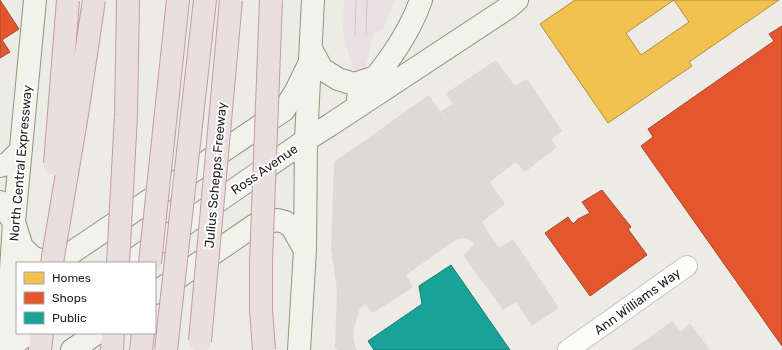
<svg xmlns="http://www.w3.org/2000/svg" width="782" height="350" viewBox="0 0 782 350" font-family="Rubik,sans-serif">
<style>
.industrial{fill:#eadfe3}
.parking{fill:#dbdad8}
.homes{fill:#f2c14e;stroke:#b29040;fill-rule:evenodd}
.shops{fill:#e4572e;stroke:#a94629}
.public{fill:#17a398;stroke:#197b73}
.lines{fill:none;stroke-linecap:round;stroke-linejoin:round}
.street-casing{stroke:#c5c4c2;stroke-width:22}
.secondary-casing{stroke:#90967e;stroke-width:24}
.highway-casing{stroke:#c29da1;stroke-width:24}
.street{stroke:#fcfcfb;stroke-width:20}
.secondary{stroke:#f1f3ea;stroke-width:22}
.highway{stroke:#eadede;stroke-width:22}
.tram{stroke:#cacac9;stroke-width:1}
.highway-bridge-casing{stroke:#c29da1;stroke-width:24;stroke-linecap:butt}
.highway-bridge{stroke:#eadede;stroke-width:22}
.labels{text-anchor:middle;stroke-width:4;stroke-linejoin:round;paint-order:stroke}
.street-label{font-size:13px;fill:#1e1e1e;stroke:#fff}
</style>
<rect width="100%" height="100%" fill="#ecebe6"/>
<path class="industrial" d="M 344,0 L 394,0 L 384,27 L 374,33 L 365,70 L 353,70 L 343,32 Z"/>
<path class="parking" d="M 496,60 L 515,86 L 527,79 L 562,131 L 551,139 L 557,147 L 525,172 L 516,162 L 490,182 L 505,204 L 482,222 L 499,248 L 513,239 L 559,308 L 532,326 L 516,302 L 503,310 L 463,255 L 475,244 L 470,240 L 463,238 L 457,239 L 406,275 L 413,287 L 373,313 L 365,304 L 360,308 L 357,318 L 353,332 L 355,346 L 357,350 L 337,350 L 335,347 L 337,290 L 331,249 L 334,162 L 429,95 L 458,136 L 441,111 L 453,104 L 445,94 Z
M 672,321 L 681,332 L 690,323 L 710,350 L 631,350 Z"/>
<path class="homes" d="M 575,0 L 779,0 L 689,62 L 692,66 L 608,123 L 540,24 ZM 674,0 L 689,22 L 641,55 L 626,33 Z"/>
<path class="shops" d="M 0,0 L 19,29 L 2,40 L 10,52 L 0,58 Z
M 782,26 L 782,346 L 641,146 L 653,137 L 648,129 L 774,41 L 769,34 Z
M 602,190 L 631,227 L 628,229 L 647,255 L 590,296 L 545,233 L 568,217 L 573,224 L 578,219 L 590,213 L 582,202 Z"/>
<path class="public" d="M 451,265 L 510,350 L 374,350 L 368,341 L 422,304 L 419,286 Z"/>
<g class="lines">
<g class="street-casing">
<path id="street" d="M 568,350 L 687,266"/>
</g>
<g class="secondary-casing">
<path id="secondary" d="M 311,49 L 322,69 L 338,79 L 354,84 L 376,77
M 358,98 C 384,68 408,37 421,0
M 0,166 L 7,164 L 21,150
M 0,202 L 14,222 L 22,247 L 32,257 L 46,262 L 59,261 L 284,110 L 296,91 L 310,62
M 129,263 L 306,140 L 330,125 L 509,7 L 517,0
M 155,293 L 255,225 L 277,220 L 285,222 L 292,227 L 305,250
M 5,350 L 29,333
M 6,350 L 14,222 L 35,0
M 72,350 L 97,333
M 299,350 L 305,250 L 306,140 L 313,0"/>
</g>
<g class="highway-casing">
<path id="highway" d="M 166,113 L 178,0
M 192,116 L 205,0
M 40,350 L 42,333
M 112,350 L 113,333
M 141,350 L 143,333"/>
</g>
<use href="#street" class="street"/>
<use href="#secondary" class="secondary"/>
<use href="#highway" class="highway"/>
<path class="tram" d="M 355,34 L 356,0
M 366,34 L 367,0"/>
<g class="highway-bridge-casing">
<path id="highway-bridge" d="M 55,164 L 68,0
M 52,263 L 77,114 L 94,0
M 118,263 L 126,115 L 128,0
M 150,263 L 166,113
M 200,341 L 231,0
M 166,350 L 192,116
M 264,350 L 261,310 L 261,262 L 271,0"/>
</g>
<use href="#highway-bridge" class="highway-bridge"/>
</g>
<g class="labels">
<g class="street-label">
<text transform="translate(20 163) rotate(-85)" y="5">North Central Expressway</text>
<text transform="translate(264 169) rotate(-35)" y="5">Ross Avenue</text>
<text transform="translate(215 175) rotate(-85)" y="5">Julius Schepps Freeway</text>
<text transform="translate(637 301) rotate(-36)" y="5">Ann Williams Way</text>
</g>
</g>
<rect x="16" y="262" width="140" height="72" fill="#ffffff" stroke="#a5a5a5"/>
<rect x="24" y="272" width="20" height="12" fill="#f2c14e" stroke="#a5a5a5"/>
<text x="52" y="282" font-size="12" fill="#1e1e1e">Homes</text>
<rect x="24" y="292" width="20" height="12" fill="#e4572e" stroke="#a5a5a5"/>
<text x="52" y="302" font-size="12" fill="#1e1e1e">Shops</text>
<rect x="24" y="312" width="20" height="12" fill="#17a398" stroke="#a5a5a5"/>
<text x="52" y="322" font-size="12" fill="#1e1e1e">Public</text>
</svg>
